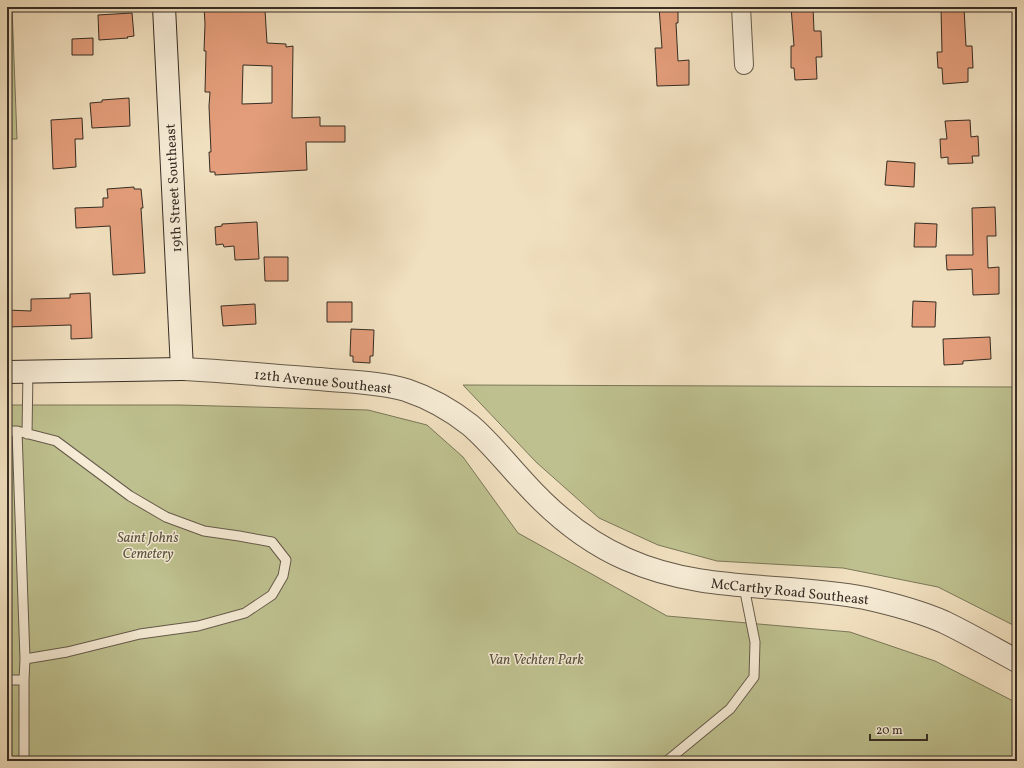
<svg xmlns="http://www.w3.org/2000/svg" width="1024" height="768" viewBox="0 0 1024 768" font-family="Vollkorn,serif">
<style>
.green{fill:#bec18f;stroke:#7a775a}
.building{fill:#e39d7a;stroke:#362d24;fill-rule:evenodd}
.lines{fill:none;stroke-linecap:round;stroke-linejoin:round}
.service-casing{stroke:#655a4b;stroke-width:11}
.minor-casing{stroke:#655a4b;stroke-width:20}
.tertiary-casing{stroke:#655a4b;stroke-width:24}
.secondary-casing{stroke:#362d24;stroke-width:24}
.service{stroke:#f6ebd5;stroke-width:9}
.minor{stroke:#f6ebd5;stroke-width:18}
.tertiary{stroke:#f6ebd5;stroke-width:22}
.secondary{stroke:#f6ebd5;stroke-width:22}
.labels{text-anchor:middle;stroke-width:3;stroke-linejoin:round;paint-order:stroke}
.street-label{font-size:14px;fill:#362d24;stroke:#f6ebd5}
.park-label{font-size:14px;font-style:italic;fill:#58523f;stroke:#f6ebd5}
</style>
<rect width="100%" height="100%" fill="#f1e0bf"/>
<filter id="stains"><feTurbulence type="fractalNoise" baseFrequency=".005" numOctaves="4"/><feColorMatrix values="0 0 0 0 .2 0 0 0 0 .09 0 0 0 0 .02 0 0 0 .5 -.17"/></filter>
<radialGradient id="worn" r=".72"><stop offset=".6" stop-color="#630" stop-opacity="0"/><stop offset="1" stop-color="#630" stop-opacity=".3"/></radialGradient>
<path class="green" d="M 7,7 L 12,7 L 17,139 L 7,139 Z
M 463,385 L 1017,387 L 1017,627 L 938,587 L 843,568 L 717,561 L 658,545 L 599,518 L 536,462 Z
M 7,405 L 179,405 L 368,410 L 427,425 L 463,457 L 518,533 L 667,616 L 850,632 L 935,661 L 1017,703 L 1017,761 L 7,761 Z"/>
<path class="building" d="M 204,7 L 236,7 L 236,11 L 265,10 L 267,43 L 286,44 L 286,47 L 293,46 L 292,118 L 320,117 L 320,126 L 345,126 L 345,142 L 306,142 L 307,170 L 215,175 L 215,172 L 210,172 L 209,152 L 211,152 L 209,106 L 210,92 L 205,92 L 206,51 L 204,51 L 205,24 ZM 243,65 L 272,66 L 272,103 L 242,104 Z
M 659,7 L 678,7 L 678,23 L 676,23 L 678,61 L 689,60 L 689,85 L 657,86 L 655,48 L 662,48 Z
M 791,7 L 813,7 L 814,31 L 821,31 L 822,57 L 816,57 L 817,79 L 795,80 L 794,68 L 791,68 L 791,46 L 794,46 Z
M 941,7 L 964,7 L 966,46 L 972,46 L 973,68 L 968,68 L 968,82 L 943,84 L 942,68 L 938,68 L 937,52 L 942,52 Z
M 132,13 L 134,36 L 127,37 L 128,38 L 99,40 L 98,15 Z
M 93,38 L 93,55 L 72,55 L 72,39 Z
M 129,98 L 130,126 L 92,128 L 90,103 L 102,102 L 102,100 Z
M 82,118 L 83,139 L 75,139 L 76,167 L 53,169 L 51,120 Z
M 970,120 L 971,137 L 978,136 L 979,156 L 972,156 L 973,163 L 948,164 L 948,157 L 941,158 L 940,139 L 947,139 L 945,121 Z
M 887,161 L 915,163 L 914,187 L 885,185 Z
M 134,187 L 134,189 L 141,189 L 143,208 L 141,208 L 145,273 L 113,275 L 110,226 L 76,228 L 75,208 L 103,207 L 103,198 L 108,198 L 107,189 Z
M 995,207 L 996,236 L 987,236 L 988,268 L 999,267 L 999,294 L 973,295 L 972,269 L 947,270 L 946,255 L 973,255 L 972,208 Z
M 257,222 L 259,259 L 235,260 L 234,246 L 224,247 L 223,244 L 216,245 L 215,227 L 222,226 L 222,224 Z
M 915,223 L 937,224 L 936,247 L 914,247 Z
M 264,257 L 288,257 L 288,281 L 265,281 Z
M 90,293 L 92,338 L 71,339 L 71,325 L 7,327 L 7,310 L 31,311 L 31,299 L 70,298 L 70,294 Z
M 913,301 L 936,302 L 935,327 L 912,327 Z
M 327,302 L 352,302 L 352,322 L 327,322 Z
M 255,304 L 256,324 L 223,326 L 221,306 Z
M 351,329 L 374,330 L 373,356 L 370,356 L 370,363 L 353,362 L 353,356 L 350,356 Z
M 990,337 L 991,359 L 963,361 L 963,364 L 944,365 L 943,339 Z"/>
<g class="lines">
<g class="service-casing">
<path id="service" d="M 7,431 L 17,431 L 56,441 L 130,496 L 166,517 L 204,531 L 239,536 L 272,542 L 286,560 L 283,576 L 272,595 L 245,613 L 198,626 L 140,634 L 67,652 L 25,659 L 24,680
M 17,431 L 25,659
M 27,434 L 28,371
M 7,680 L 24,680 L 24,761
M 667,761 L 730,709 L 754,677 L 755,642 L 744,587"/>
</g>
<g class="minor-casing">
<path id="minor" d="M 741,7 L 744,65"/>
</g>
<g class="tertiary-casing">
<path id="tertiary" d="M 182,369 C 228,371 274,376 320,379 C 348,382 379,382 406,390 C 430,398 451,410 470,425 C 490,442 506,463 524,482 C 552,513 587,542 626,559 C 704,594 784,582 865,598 C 892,604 919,611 944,622 C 969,634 993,648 1017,661"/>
</g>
<g class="secondary-casing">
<path id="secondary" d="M 7,372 L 182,369 L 164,7"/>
</g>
<use href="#service" class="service"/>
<use href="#minor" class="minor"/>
<use href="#tertiary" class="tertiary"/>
<use href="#secondary" class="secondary"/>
</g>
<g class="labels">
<g class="street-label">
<text transform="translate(173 188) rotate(-93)" y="5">19th Street Southeast</text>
<text transform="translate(323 381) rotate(6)" y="5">12th Avenue Southeast</text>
<text transform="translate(790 591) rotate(6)" y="5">McCarthy Road Southeast</text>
</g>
<g class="park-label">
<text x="148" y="542">Saint John's<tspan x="148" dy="16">Cemetery</tspan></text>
<text x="536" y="664">Van Vechten Park</text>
</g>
</g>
<rect width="1024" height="768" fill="none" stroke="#f1e0bf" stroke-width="24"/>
<rect x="8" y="8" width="1008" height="752" fill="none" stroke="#362d24" stroke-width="2"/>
<rect x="12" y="12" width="1000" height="744" fill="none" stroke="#362d24"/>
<path d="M870 734v6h57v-6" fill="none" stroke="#362d24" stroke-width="2"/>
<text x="876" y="734" font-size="12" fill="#362d24" stroke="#f6ebd5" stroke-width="3" paint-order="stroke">20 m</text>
<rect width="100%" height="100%" filter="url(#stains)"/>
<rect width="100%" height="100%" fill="url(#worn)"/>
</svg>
